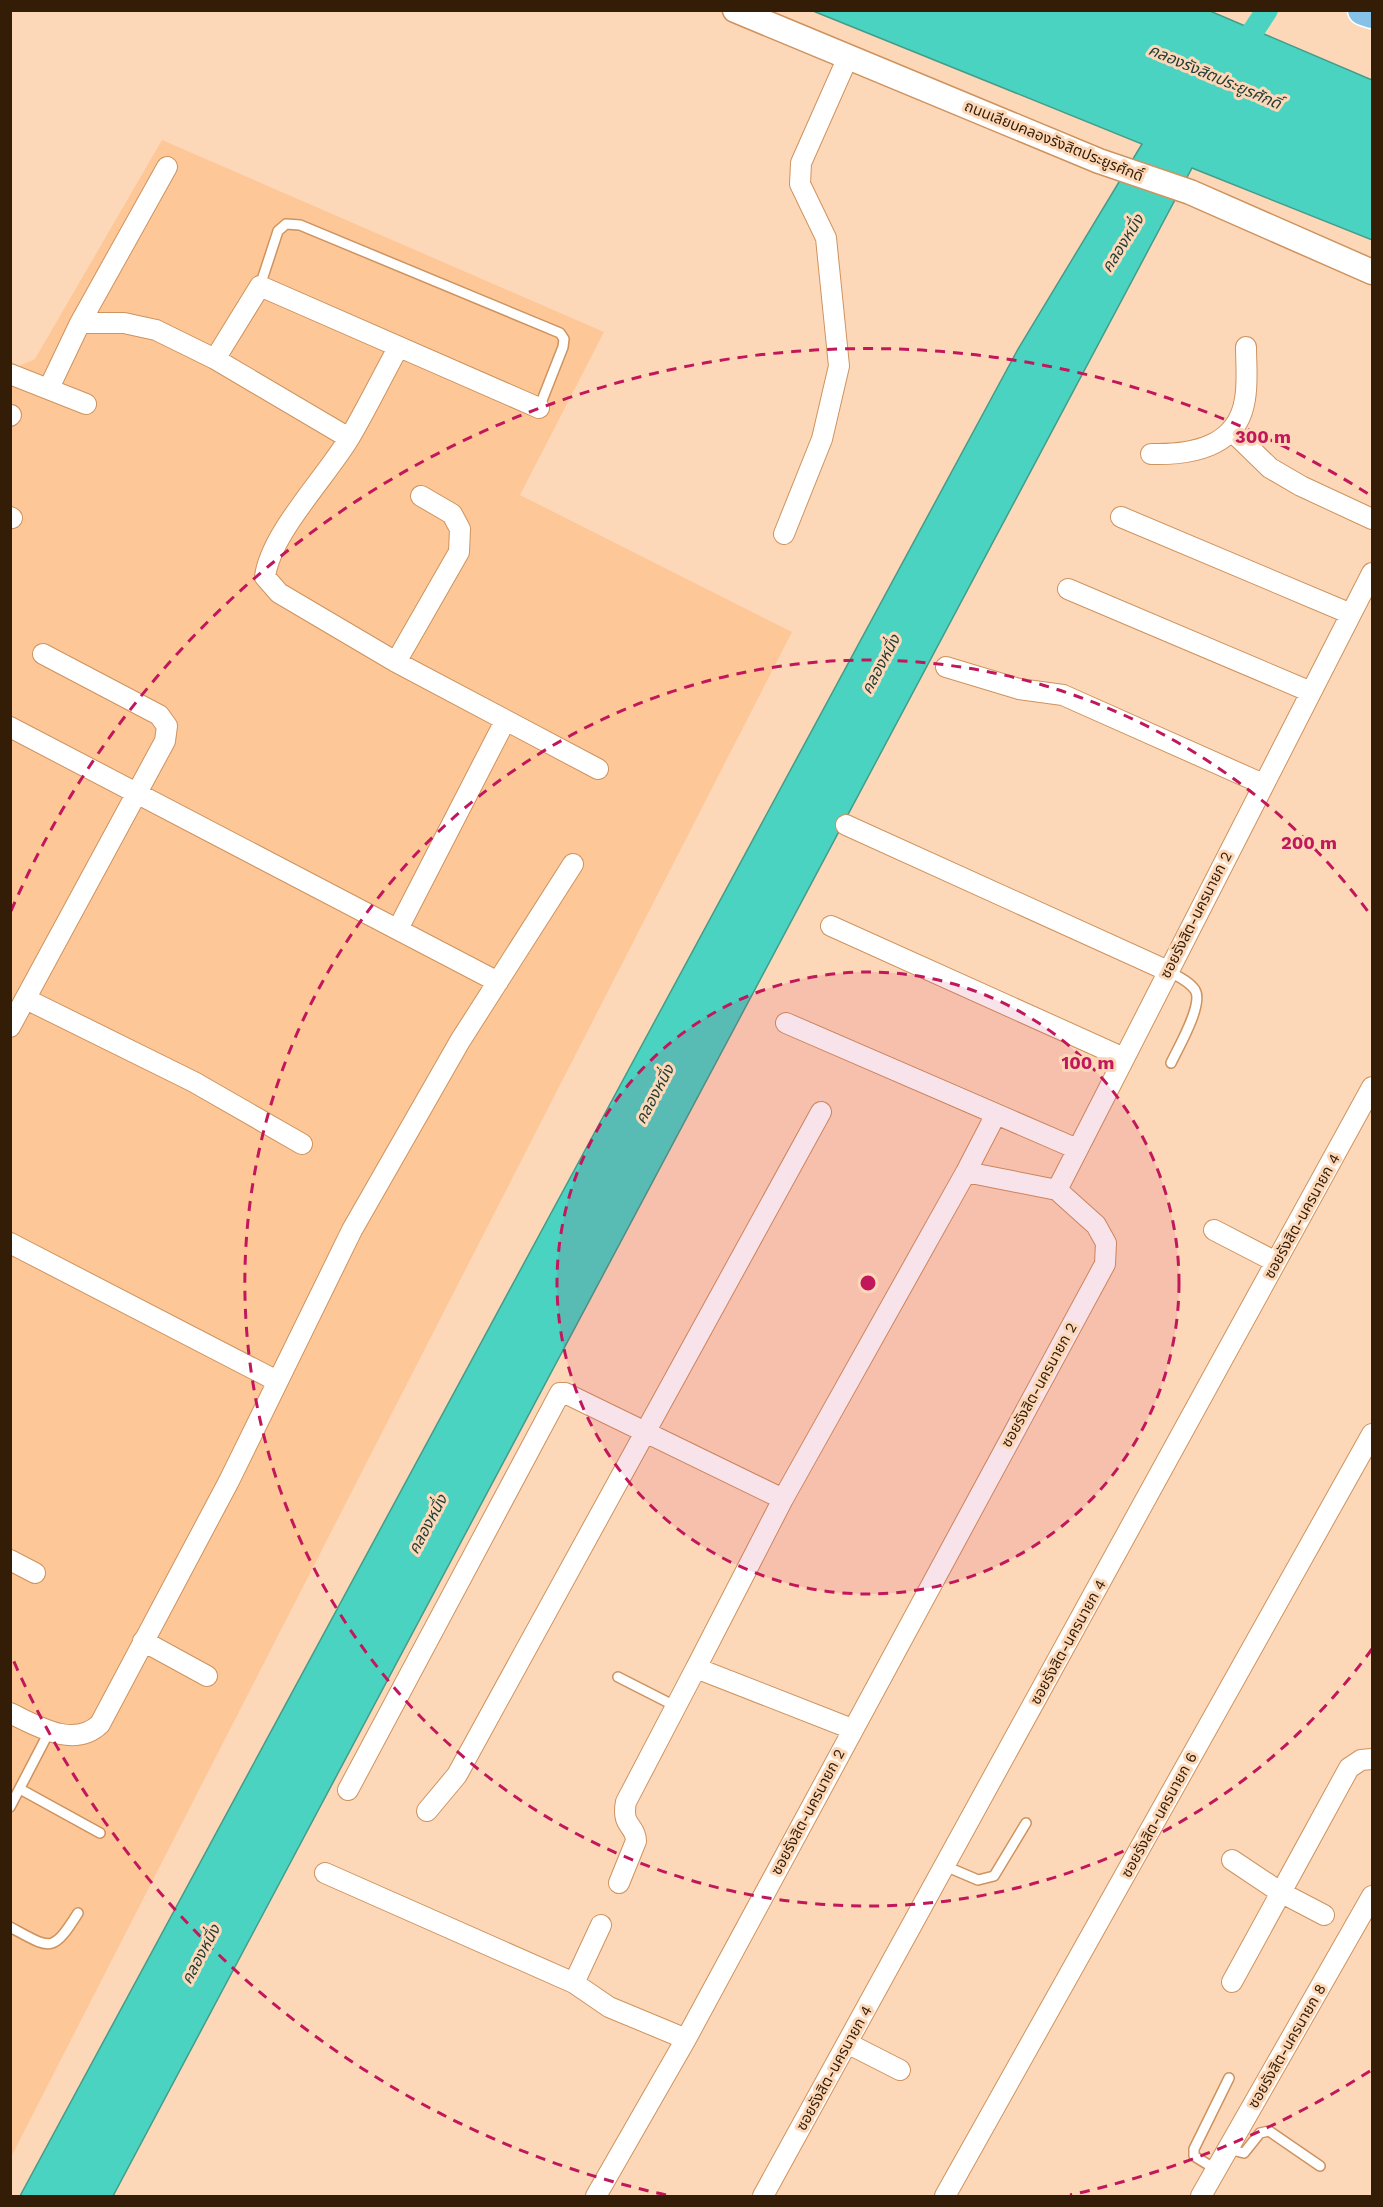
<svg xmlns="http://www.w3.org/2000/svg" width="1383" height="2207" viewBox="0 0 1383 2207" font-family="'Work Sans','Noto Sans Thai',sans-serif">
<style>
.built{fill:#fdc798}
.water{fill:#4bd3c1;stroke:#449c89;stroke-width:1.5}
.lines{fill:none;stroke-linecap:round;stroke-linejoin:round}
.canal{stroke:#4bd3c1;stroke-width:22}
.service-casing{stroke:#ce935e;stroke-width:12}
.minor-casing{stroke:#ce935e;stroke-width:22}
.tertiary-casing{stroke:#ce935e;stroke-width:27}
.primary-casing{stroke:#fff;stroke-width:33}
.service{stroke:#fff;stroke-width:9}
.minor{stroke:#fff;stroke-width:20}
.tertiary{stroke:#fff;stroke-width:24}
.primary{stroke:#86c1e8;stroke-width:30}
.ring{fill:none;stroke:#c2185b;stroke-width:3;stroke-dasharray:10 8}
.labels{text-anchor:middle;stroke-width:6;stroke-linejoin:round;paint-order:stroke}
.street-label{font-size:15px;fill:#331d06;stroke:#fdd8b8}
.water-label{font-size:16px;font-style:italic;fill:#1e3b36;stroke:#fdd8b8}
.centre{fill:#c2185b;stroke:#fdd8b8;stroke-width:3}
.ring-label{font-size:18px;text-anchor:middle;font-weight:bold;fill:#c2185b;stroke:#fdd8b8;stroke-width:6;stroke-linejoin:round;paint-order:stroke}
</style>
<rect width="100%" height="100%" fill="#fdd8b8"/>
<path class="built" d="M 162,140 L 604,332 L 520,495 L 792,632 L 11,2157 L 11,362 L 19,366 L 35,359 Z"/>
<path class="water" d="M 813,11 L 1210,11 L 1372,80 L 1372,240 L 1192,168 L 113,2196 L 20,2196 L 1018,349 L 1142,144 Z"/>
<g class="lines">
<path class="canal" d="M 1238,54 L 1267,10"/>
<g class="service-casing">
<path id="service" d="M 260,286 L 278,231 L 286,224 L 300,225 L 560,333 L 564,339 L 563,347 L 539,408
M 1168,971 C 1177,976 1189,981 1195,990 C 1204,1004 1178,1048 1171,1063
M 618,1677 L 675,1706
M 20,1789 L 100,1833
M 10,1807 L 49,1732
M 945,1866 L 978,1880 L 994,1876 L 1026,1823
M 10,1927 C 51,1949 52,1954 78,1913
M 1228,2149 L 1244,2153 L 1260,2133 L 1269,2131 L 1320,2166
M 1217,2170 L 1194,2156 L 1194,2149 L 1229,2078"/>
</g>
<g class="minor-casing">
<path id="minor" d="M 80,323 L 124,323 L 156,330 L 215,359 L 349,438
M 398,348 C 382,377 367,408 350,437 C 327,476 270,534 265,577 L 279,593 L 396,662 L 598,769
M 215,359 L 260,286 L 539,408
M 10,374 L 86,404
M 49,388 L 80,323 L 167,167
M 10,416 L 11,415
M 1233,432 L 1270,468 L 1301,486 L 1372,519
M 1151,454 C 1192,455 1238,447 1245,399 C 1248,382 1246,363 1246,347
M 10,517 L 12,518
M 1121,517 L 1351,614
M 784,534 L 822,439 L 839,366 L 826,238 L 800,184 L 801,163 L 848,57
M 1068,589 L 1311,692
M 396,662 L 459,552 L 460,529 L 452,514 L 421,496
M 946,667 L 1019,689 L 1063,695 L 1263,784
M 10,727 L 498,982
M 846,825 L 1168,971
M 831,926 L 1124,1058
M 399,927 L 505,721
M 26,999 L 194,1082 L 302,1144
M 786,1023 L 1077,1149
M 10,1027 L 165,741 L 167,726 L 159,715 L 43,654
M 966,1172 L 996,1114
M 1214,1230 L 1276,1262
M 10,1243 L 277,1381
M 10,1560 L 35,1573
M 143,1641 L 207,1676
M 696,1668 L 783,1499 L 966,1172 L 1057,1190
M 10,1713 C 37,1726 74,1749 100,1724 L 229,1481 L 352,1230 L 460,1041 L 573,864
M 348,1790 L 560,1393 L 565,1393 L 783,1499
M 427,1811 L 457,1775 L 821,1112
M 1232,1860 L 1280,1892 L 1324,1915
M 325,1873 L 574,1983 L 609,2007 L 686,2039
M 619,1883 L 636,1841 C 636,1825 621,1827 626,1802 L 696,1668 L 852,1729
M 1232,1982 L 1349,1768 L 1361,1760 L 1372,1759
M 574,1983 L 601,1925
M 847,2043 L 900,2070
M 596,2196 L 686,2039 L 1105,1264 L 1106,1243 L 1096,1225 L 1057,1190 L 1372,573
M 763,2196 L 1372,1087
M 945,2196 L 1372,1434
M 1201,2196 L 1372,1896"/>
</g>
<g class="tertiary-casing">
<path id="tertiary" d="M 735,10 L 1099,161 L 1190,192 L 1372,272"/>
</g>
<g class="primary-casing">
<path id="primary" d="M 1363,10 L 1372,13"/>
</g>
<use href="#service" class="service"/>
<use href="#minor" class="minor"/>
<use href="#tertiary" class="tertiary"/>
<use href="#primary" class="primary"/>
</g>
<circle cx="868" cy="1283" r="311" fill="#c2185b" fill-opacity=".12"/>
<g class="ring">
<circle cx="868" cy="1283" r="311"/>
<path d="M1372 1649A623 623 0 1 1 1372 917"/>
<path d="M1370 2071A934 934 0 0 1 1070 2195M666 2195A934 934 0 0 1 11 1655M11 911A934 934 0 0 1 1370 495"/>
</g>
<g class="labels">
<g class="street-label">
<text transform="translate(1054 141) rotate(22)" y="5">ถนนเลียบคลองรังสิตประยูรศักดิ์</text>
<text transform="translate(1196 915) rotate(-63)" y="5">ซอยรังสิต-นครนายก 2</text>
<text transform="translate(1302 1216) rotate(-61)" y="5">ซอยรังสิต-นครนายก 4</text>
<text transform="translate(1039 1385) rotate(-61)" y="5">ซอยรังสิต-นครนายก 2</text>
<text transform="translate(1068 1642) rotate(-61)" y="5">ซอยรังสิต-นครนายก 4</text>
<text transform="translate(808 1812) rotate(-62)" y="5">ซอยรังสิต-นครนายก 2</text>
<text transform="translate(1159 1815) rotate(-61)" y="5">ซอยรังสิต-นครนายก 6</text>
<text transform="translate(1287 2046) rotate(-60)" y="5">ซอยรังสิต-นครนายก 8</text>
<text transform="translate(834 2068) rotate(-61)" y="5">ซอยรังสิต-นครนายก 4</text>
</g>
<g class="water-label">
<text transform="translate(1215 76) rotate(23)" y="6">คลองรังสิตประยูรศักดิ์</text>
<text transform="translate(1122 243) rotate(-58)" y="6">คลองหนึ่ง</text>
<text transform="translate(880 664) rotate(-62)" y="6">คลองหนึ่ง</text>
<text transform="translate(654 1094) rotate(-62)" y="6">คลองหนึ่ง</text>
<text transform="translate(427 1524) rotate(-62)" y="6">คลองหนึ่ง</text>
<text transform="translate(200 1954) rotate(-62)" y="6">คลองหนึ่ง</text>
</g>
</g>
<circle cx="868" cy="1283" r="9" class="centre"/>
<g class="ring-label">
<text x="1263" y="443">300 m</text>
<text x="1309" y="849">200 m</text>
<text x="1088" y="1069">100 m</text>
</g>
<rect width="1383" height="2207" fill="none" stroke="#331d06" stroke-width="24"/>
</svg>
